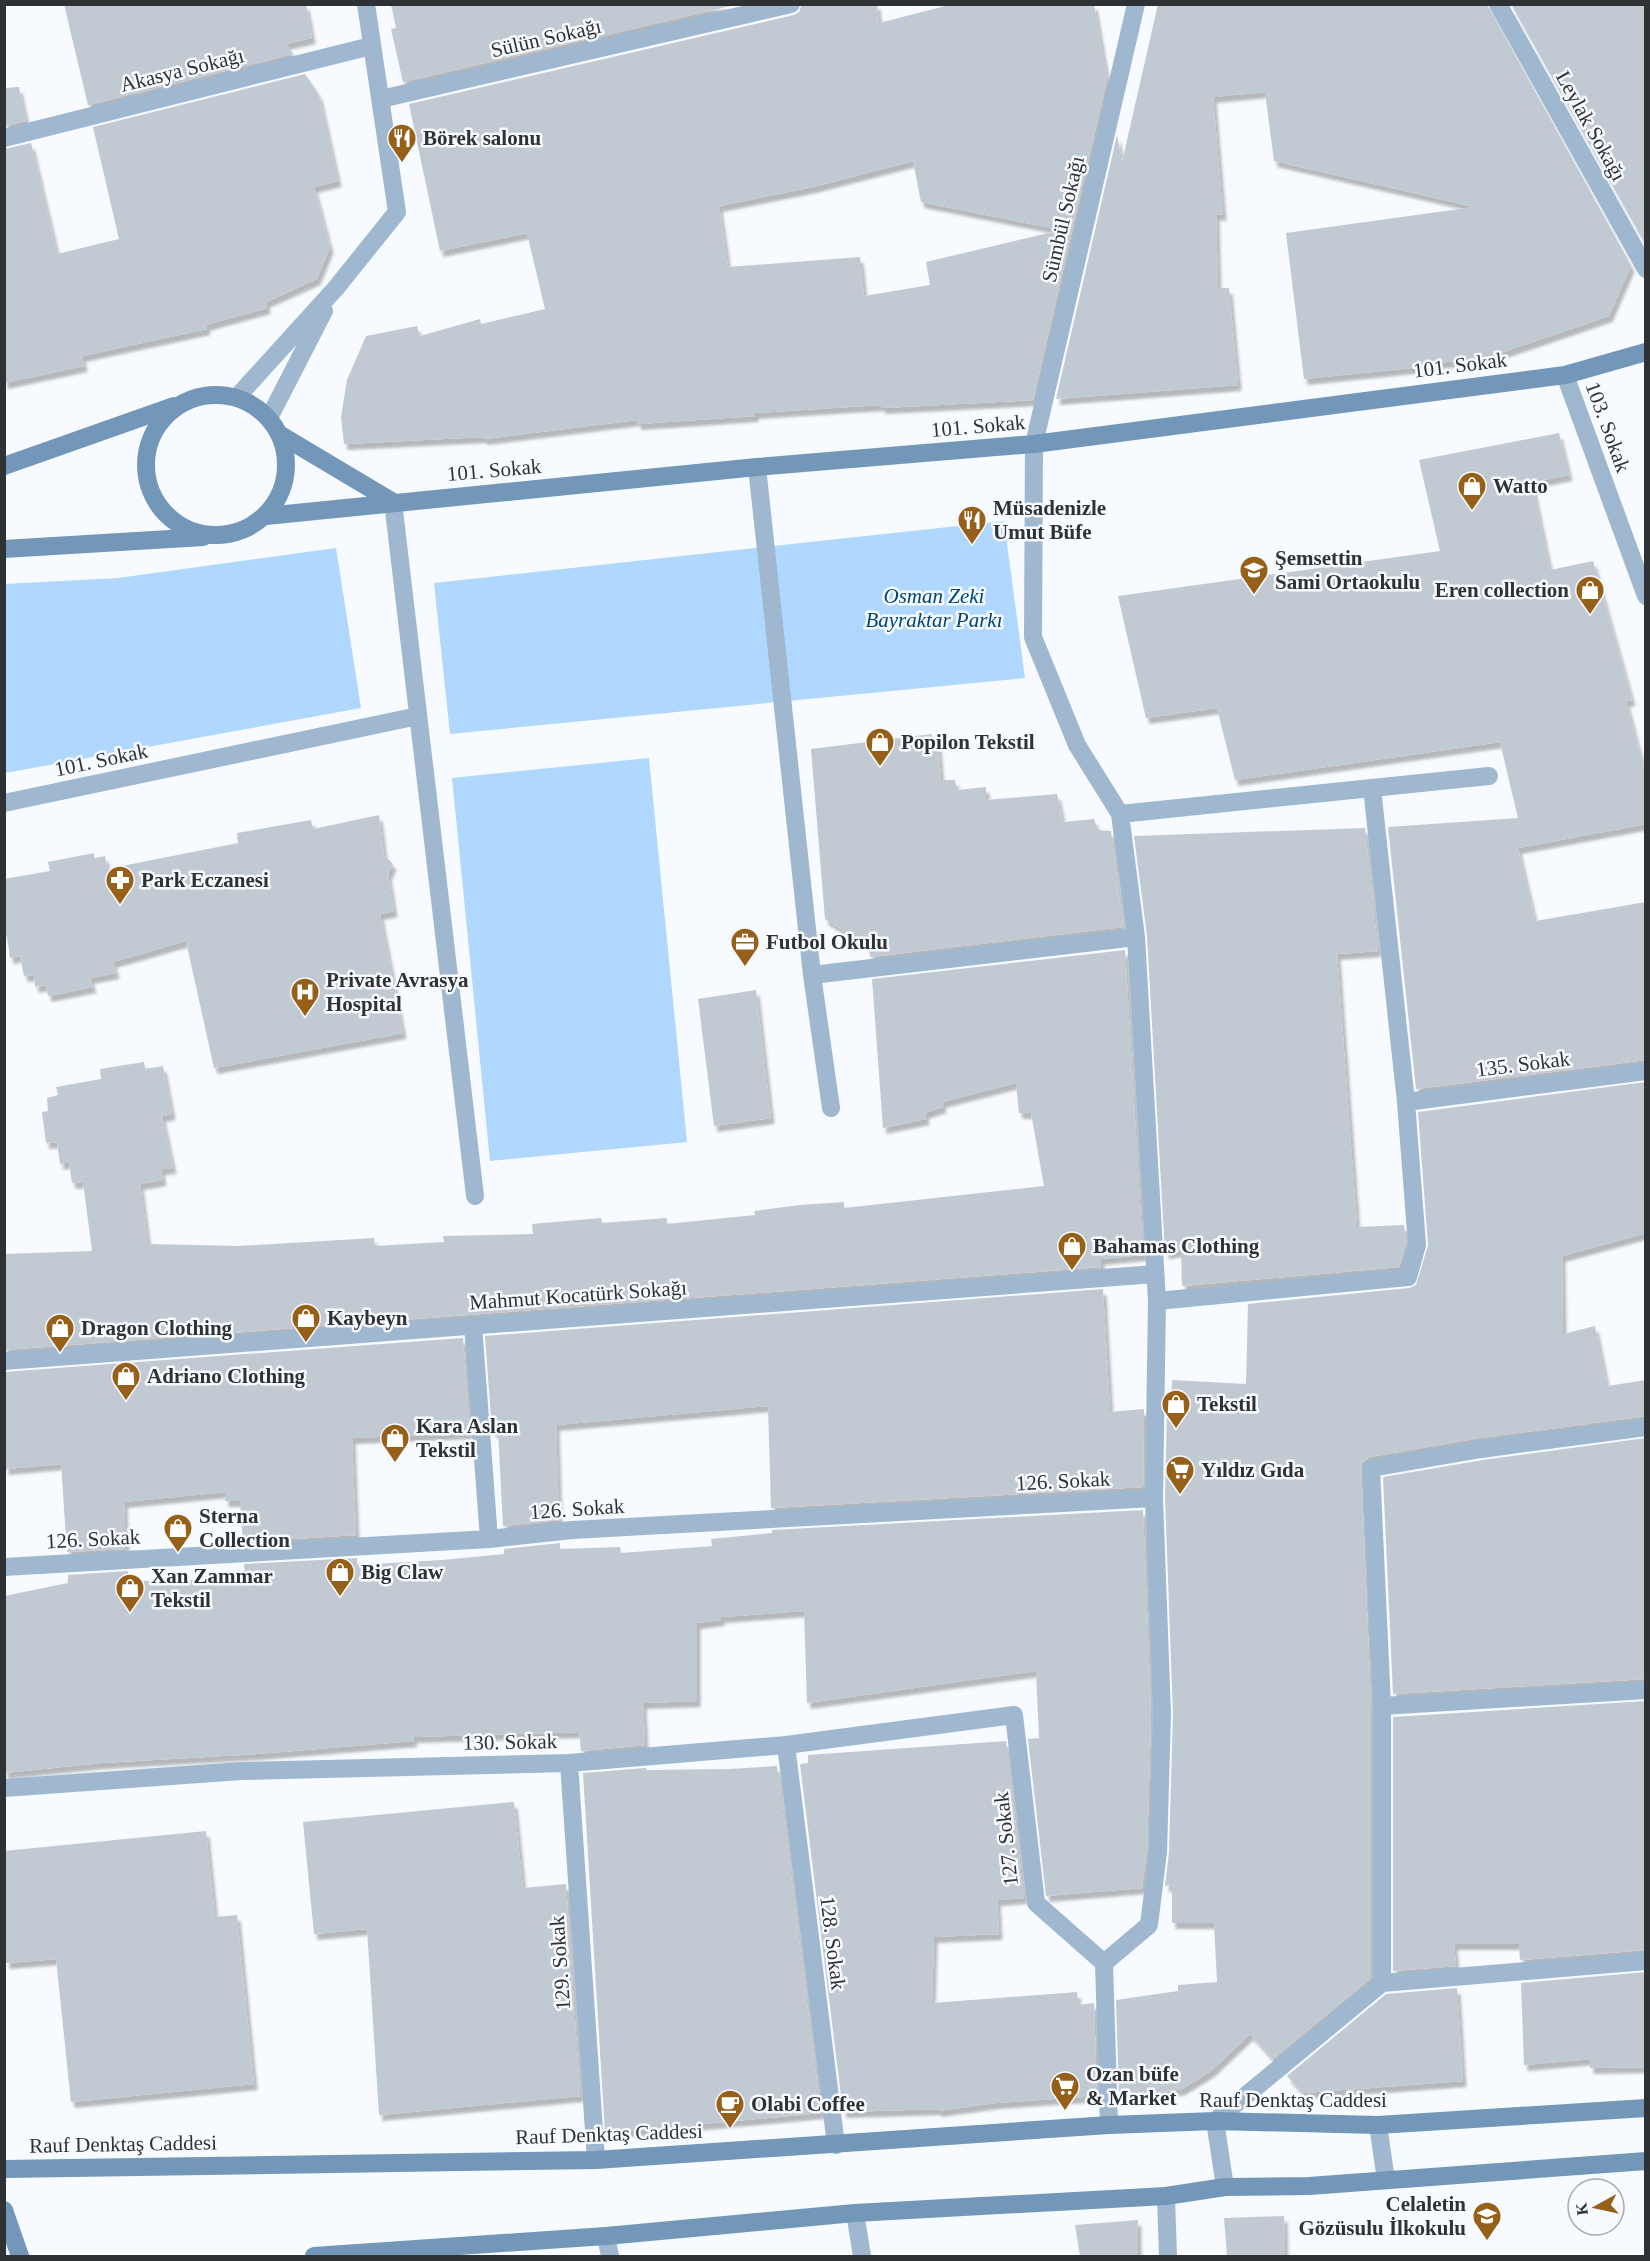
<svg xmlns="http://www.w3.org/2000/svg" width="1650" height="2261" viewBox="0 0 1650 2261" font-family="'Times New Roman',serif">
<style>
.green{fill:#b0d8fe}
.building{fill:#c1cad2;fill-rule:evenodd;filter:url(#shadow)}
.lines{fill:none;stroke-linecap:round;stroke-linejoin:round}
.street{stroke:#9fb7cf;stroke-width:18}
.secondary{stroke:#7297b9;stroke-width:18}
.labels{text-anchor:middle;stroke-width:5;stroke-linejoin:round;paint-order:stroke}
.street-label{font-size:21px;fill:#2f3235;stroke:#f7fafe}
.poi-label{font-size:21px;font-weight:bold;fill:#2f3235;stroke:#f7fafe;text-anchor:start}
.park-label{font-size:21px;font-style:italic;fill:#014575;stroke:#f7fafe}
</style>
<defs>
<filter id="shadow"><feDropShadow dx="3.5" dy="6" stdDeviation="1.5" flood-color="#0004"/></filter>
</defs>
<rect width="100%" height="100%" fill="#f7fafe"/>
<path class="green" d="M 1004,521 L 1025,678 L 450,734 L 434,583 Z
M 336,548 L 361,708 L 5,773 L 5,584 L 118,578 Z
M 649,758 L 687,1142 L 490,1161 L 452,778 Z"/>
<path class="building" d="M 64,4 L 306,4 L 312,38 L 286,44 L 293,54 L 88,105 Z
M 391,4 L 739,4 L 403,82 L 391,29 L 396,28 Z
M 802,4 L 877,4 L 879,23 L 953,4 L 1094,4 L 1107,79 L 1033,400 L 882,408 L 881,405 L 817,409 L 755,413 L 755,416 L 638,424 L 637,420 L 484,439 L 483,437 L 344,444 L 341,417 L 347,380 L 366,336 L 417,326 L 420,336 L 480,319 L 481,324 L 545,309 L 527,233 L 440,251 L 409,104 L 794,15 L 799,12 ZM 913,161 L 921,202 L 1061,230 L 926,262 L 930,285 L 864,296 L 860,257 L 728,267 L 719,206 L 813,187 Z
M 1158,4 L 1487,4 L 1631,266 L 1609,316 L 1480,360 L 1429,363 L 1430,366 L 1304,379 L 1286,233 L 1474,207 L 1274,161 L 1265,92 L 1213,97 L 1223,215 L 1216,214 L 1218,288 L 1229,288 L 1238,385 L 1056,399 L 1117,135 L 1122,162 Z
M 1511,4 L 1646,4 L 1646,235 L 1643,240 Z
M 305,74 L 319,95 L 338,181 L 314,187 L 330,247 L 317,279 L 266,302 L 267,308 L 206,325 L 207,329 L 82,356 L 84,366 L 4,383 L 4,149 L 31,143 L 57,254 L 119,239 L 93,127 Z
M 19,87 L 26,121 L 4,126 L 4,88 Z
M 1559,433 L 1569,475 L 1539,481 L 1541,487 L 1533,488 L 1550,570 L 1593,561 L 1632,700 L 1626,701 L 1646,778 L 1646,824 L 1518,848 L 1535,921 L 1646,902 L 1646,1060 L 1416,1089 L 1388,827 L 1518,818 L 1500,742 L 1235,780 L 1217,708 L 1146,718 L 1118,596 L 1440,551 L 1419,460 Z
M 932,734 L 933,745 L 938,744 L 941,780 L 955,780 L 957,790 L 986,787 L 986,800 L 1057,794 L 1063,822 L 1094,819 L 1098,830 L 1111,831 L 1123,927 L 870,957 L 869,947 L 825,919 L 811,749 Z
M 379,815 L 384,855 L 393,864 L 388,875 L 394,911 L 380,914 L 403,1033 L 214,1068 L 186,941 L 113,962 L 116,973 L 90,978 L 93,987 L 48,996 L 46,985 L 35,987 L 34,975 L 24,976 L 20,956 L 10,958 L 7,936 L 4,936 L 4,879 L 50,871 L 48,862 L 94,853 L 94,858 L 105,856 L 107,869 L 238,843 L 237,833 L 311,820 L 313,829 Z
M 1365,828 L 1378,951 L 1337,954 L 1357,1227 L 1404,1225 L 1406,1244 L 1399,1267 L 1182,1286 L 1181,1251 L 1165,1253 L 1147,936 L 1134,836 Z
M 1125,950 L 1143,1255 L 1101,1259 L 1101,1267 L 4,1350 L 4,1254 L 92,1251 L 83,1182 L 72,1183 L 69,1162 L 60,1164 L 57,1142 L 46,1143 L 42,1112 L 48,1111 L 47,1098 L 58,1095 L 56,1087 L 101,1079 L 100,1069 L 144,1062 L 145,1069 L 163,1066 L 172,1114 L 162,1116 L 173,1168 L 161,1169 L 163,1180 L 140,1184 L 148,1244 L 238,1246 L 374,1238 L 375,1246 L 444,1242 L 443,1236 L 533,1234 L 532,1224 L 601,1218 L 602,1223 L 667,1218 L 667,1224 L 755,1215 L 754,1211 L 800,1205 L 844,1202 L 844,1208 L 1044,1186 L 1031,1113 L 1019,1113 L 1016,1083 L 942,1102 L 943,1107 L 925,1113 L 926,1119 L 883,1128 L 872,979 Z
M 756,990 L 771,1118 L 714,1126 L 698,999 Z
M 1646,1082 L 1646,1233 L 1562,1256 L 1563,1334 L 1595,1326 L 1607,1386 L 1646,1380 L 1646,1416 L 1479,1438 L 1369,1457 L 1361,1464 L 1371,1706 L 1371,1978 L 1273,2059 L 1250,2034 L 1211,2071 L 1182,2089 L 1122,2098 L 1119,2095 L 1116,2000 L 1178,1991 L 1178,1985 L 1217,1982 L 1214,1923 L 1172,1923 L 1172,1885 L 1165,1886 L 1169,1852 L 1173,1714 L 1165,1498 L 1167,1407 L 1171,1407 L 1172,1380 L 1246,1384 L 1248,1304 L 1409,1288 L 1416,1285 L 1428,1245 L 1418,1112 Z
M 1103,1289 L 1110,1412 L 1144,1409 L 1143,1487 L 771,1508 L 768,1406 L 556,1425 L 559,1520 L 503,1526 L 498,1431 L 492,1432 L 485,1336 Z
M 463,1338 L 470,1433 L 352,1438 L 356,1535 L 243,1542 L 240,1501 L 225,1501 L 225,1492 L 124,1502 L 126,1549 L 67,1552 L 61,1464 L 5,1469 L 4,1372 Z
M 1646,1438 L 1646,1679 L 1393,1694 L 1383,1477 L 1483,1460 Z
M 1143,1510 L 1151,1714 L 1147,1851 L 1142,1888 L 1046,1896 L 1028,1739 L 1039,1738 L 1036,1671 L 807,1703 L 804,1611 L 721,1617 L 721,1620 L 697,1623 L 697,1701 L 643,1703 L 645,1745 L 581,1751 L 579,1732 L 413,1737 L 414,1741 L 257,1754 L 101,1763 L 4,1773 L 4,1596 L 68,1583 L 68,1575 L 128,1571 L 128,1581 L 204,1580 L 245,1576 L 244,1564 L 357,1558 L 357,1565 L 442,1560 L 504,1554 L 504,1549 L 560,1543 L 560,1549 L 620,1547 L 621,1553 L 712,1546 L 711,1539 L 772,1533 L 772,1530 Z
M 1646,1701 L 1646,1950 L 1520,1960 L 1519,1944 L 1454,1944 L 1456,1966 L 1393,1971 L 1393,1717 Z
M 1006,1741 L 1024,1898 L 997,1900 L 999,1934 L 934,1937 L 932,2003 L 1077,1992 L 1078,2005 L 1094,2003 L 1097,2096 L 996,2103 L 938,2111 L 938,2109 L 843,2112 L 800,1764 L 808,1763 L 808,1755 Z
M 777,1766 L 821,2113 L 605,2133 L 583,1773 L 646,1768 L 646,1770 L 729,1769 Z
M 514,1802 L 523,1888 L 566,1884 L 580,2096 L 379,2115 L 367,1929 L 314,1934 L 303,1822 Z
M 206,1831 L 215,1917 L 237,1915 L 254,2084 L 71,2102 L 56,1959 L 6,1963 L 4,1851 Z
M 1646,1972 L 1646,2067 L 1590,2068 L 1590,2059 L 1524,2065 L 1521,1983 Z
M 1457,1988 L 1463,2081 L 1303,2093 L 1287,2076 L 1386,1994 Z
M 1284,2216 L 1285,2256 L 1227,2256 L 1224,2218 Z
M 1138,2220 L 1138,2256 L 1080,2256 L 1075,2225 Z"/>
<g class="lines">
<path class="street" d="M 1498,4 L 1646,269
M 381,99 L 791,4
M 4,138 L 371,46
M 1565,375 L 1646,596
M 237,397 L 336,288 L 397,212 L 366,4
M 269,418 L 324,311
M 757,467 L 812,975 L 831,1108
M 393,502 L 475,1196
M 1372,788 L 1489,776
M 4,803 L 418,716
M 1120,814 L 1372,788 L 1406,1102 L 1417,1245 L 1408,1277 L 1157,1301
M 812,975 L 1136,937
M 1406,1102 L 1646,1071
M 473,1325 L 489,1539
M 4,1361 L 1155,1274
M 4,1567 L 489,1539 L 572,1530 L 1154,1498
M 1382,1706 L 1646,1690
M 786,1745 L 836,2145
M 569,1763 L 596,2160
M 4,1788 L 241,1771 L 569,1763 L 786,1745 L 1014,1715 L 1036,1903 L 1104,1963
M 1104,1963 L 1149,1925 L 1158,1852 L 1162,1714 L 1154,1498 L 1157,1301 L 1136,937 L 1120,814 L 1077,745 L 1033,637 L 1034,444 L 1136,4
M 1104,1963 L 1109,2125
M 1382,1983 L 1382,1706 L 1371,1468 L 1481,1449 L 1646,1427
M 1378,2125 L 1386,2180
M 1225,2187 L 1215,2121 L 1382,1983 L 1646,1961
M 1166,2196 L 1168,2256
M 855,2213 L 862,2256
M 606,2236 L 610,2256"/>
<path class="secondary" d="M146 465a70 70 0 1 1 140 0a70 70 0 1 1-140 0Z
M 279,434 L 393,502
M 4,466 L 174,406
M 266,516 L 757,467 L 1034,444 L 1565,375 L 1646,352
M 4,549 L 203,537
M 4,2169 L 596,2160 L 1109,2125 L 1215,2121 L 1378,2125 L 1646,2108
M 4,2210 L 20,2256
M 314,2256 L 606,2236 L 855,2213 L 1166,2196 L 1225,2187 L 1309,2186 L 1646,2161"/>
</g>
<defs>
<g id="restaurant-pin" transform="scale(1.5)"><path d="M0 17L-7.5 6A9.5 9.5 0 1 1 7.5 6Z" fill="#976019" stroke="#f7fafe"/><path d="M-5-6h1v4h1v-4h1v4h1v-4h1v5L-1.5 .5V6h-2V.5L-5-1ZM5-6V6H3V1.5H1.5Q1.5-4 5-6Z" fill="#fff"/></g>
<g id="shop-pin" transform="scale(1.5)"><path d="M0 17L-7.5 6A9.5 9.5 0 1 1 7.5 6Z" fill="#976019" stroke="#f7fafe"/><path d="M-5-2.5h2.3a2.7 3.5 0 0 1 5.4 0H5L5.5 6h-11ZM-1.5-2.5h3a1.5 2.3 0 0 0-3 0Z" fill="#fff"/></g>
<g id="school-pin" transform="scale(1.5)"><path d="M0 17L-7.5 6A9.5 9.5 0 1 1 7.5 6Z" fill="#976019" stroke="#f7fafe"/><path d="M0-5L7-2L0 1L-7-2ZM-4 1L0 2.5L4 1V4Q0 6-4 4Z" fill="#fff"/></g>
<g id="pharmacy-pin" transform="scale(1.5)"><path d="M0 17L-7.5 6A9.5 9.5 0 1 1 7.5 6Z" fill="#976019" stroke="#f7fafe"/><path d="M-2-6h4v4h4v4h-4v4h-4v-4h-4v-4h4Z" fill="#fff"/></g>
<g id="office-pin" transform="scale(1.5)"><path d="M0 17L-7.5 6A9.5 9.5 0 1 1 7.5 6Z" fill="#976019" stroke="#f7fafe"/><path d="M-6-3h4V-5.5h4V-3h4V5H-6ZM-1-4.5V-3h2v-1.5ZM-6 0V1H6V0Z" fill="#fff"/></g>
<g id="hospital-pin" transform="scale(1.5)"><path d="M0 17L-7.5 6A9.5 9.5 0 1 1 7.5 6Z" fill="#976019" stroke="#f7fafe"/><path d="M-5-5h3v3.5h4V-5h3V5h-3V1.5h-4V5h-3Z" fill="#fff"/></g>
<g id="supermarket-pin" transform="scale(1.5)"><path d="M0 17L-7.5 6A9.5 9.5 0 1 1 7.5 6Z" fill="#976019" stroke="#f7fafe"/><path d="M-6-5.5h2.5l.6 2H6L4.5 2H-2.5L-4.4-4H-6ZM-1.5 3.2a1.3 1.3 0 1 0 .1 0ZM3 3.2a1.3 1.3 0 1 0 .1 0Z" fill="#fff"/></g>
<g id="cafe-pin" transform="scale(1.5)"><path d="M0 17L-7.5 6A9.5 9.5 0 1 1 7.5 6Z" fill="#976019" stroke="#f7fafe"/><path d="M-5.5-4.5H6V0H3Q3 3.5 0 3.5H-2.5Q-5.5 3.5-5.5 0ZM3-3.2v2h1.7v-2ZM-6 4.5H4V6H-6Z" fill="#fff"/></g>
</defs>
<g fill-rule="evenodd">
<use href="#restaurant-pin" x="402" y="138"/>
<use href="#shop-pin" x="1472" y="486"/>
<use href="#restaurant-pin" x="972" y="520"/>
<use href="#school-pin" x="1254" y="570"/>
<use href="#shop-pin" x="1590" y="590"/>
<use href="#shop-pin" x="880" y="742"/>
<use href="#pharmacy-pin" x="120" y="880"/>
<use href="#office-pin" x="745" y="942"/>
<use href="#hospital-pin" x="305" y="992"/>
<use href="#shop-pin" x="1072" y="1246"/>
<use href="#shop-pin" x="306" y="1318"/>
<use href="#shop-pin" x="60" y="1328"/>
<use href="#shop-pin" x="126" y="1376"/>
<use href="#shop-pin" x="1176" y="1404"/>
<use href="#shop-pin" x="395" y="1438"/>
<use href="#supermarket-pin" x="1180" y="1470"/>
<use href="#shop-pin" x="178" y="1528"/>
<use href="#shop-pin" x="340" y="1572"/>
<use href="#shop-pin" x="130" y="1588"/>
<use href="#supermarket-pin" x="1065" y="2086"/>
<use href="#cafe-pin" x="730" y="2104"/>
<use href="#school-pin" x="1487" y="2216"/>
</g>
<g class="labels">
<g class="street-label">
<text transform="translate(546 38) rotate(-13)" y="7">Sülün Sokağı</text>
<text transform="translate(182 70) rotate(-14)" y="7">Akasya Sokağı</text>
<text transform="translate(1591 126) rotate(61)" y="7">Leylak Sokağı</text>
<text transform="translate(1063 219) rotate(-77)" y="7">Sümbül Sokağı</text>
<text transform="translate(1460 365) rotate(-7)" y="7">101. Sokak</text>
<text transform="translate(978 426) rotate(-5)" y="7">101. Sokak</text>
<text transform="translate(1608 427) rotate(70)" y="7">103. Sokak</text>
<text transform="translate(494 470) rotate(-5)" y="7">101. Sokak</text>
<text transform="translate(101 760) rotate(-12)" y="7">101. Sokak</text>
<text transform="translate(1523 1064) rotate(-7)" y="7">135. Sokak</text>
<text transform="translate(578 1295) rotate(-4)" y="7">Mahmut Kocatürk Sokağı</text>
<text transform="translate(1063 1481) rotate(-3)" y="7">126. Sokak</text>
<text transform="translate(577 1509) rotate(-4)" y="7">126. Sokak</text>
<text transform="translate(93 1539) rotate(-3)" y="7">126. Sokak</text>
<text transform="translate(510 1742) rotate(-1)" y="7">130. Sokak</text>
<text transform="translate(1006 1839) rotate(-96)" y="7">127. Sokak</text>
<text transform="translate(833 1943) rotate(83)" y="7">128. Sokak</text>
<text transform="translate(560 1963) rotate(-94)" y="7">129. Sokak</text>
<text x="1293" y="2107">Rauf Denktaş Caddesi</text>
<text transform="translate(609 2134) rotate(-2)" y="7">Rauf Denktaş Caddesi</text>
<text transform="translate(123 2144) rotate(-1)" y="7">Rauf Denktaş Caddesi</text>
</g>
<g class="poi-label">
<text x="423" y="145">Börek salonu</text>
<text x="1493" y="493">Watto</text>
<text x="993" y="515">Müsadenizle<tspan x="993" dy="24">Umut Büfe</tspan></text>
<text x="1275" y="565">Şemsettin<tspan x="1275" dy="24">Sami Ortaokulu</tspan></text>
<text x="1569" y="597" text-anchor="end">Eren collection</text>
<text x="901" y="749">Popilon Tekstil</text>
<text x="141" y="887">Park Eczanesi</text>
<text x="766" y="949">Futbol Okulu</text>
<text x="326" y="987">Private Avrasya<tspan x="326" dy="24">Hospital</tspan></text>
<text x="1093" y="1253">Bahamas Clothing</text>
<text x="327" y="1325">Kaybeyn</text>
<text x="81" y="1335">Dragon Clothing</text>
<text x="147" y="1383">Adriano Clothing</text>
<text x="1197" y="1411">Tekstil</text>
<text x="416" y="1433">Kara Aslan<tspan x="416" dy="24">Tekstil</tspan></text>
<text x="1201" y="1477">Yıldız Gıda</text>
<text x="199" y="1523">Sterna<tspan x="199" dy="24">Collection</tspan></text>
<text x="361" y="1579">Big Claw</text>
<text x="151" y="1583">Xan Zammar<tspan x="151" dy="24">Tekstil</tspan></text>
<text x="1086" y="2081">Ozan büfe<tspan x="1086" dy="24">&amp; Market</tspan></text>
<text x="751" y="2111">Olabi Coffee</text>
<text x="1466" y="2211" text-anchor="end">Celaletin<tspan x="1466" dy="24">Gözüsulu İlkokulu</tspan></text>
</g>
<g class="park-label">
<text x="934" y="603">Osman Zeki<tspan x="934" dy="24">Bayraktar Parkı</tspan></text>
</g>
</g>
<rect width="1650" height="2261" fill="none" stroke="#2f3235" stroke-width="12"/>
<g transform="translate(1596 2207) rotate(262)"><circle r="28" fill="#f7fafe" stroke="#a7aaae" stroke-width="1.5"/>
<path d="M0-4.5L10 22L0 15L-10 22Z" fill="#976019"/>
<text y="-9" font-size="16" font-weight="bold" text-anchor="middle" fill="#2f3235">K</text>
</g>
</svg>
